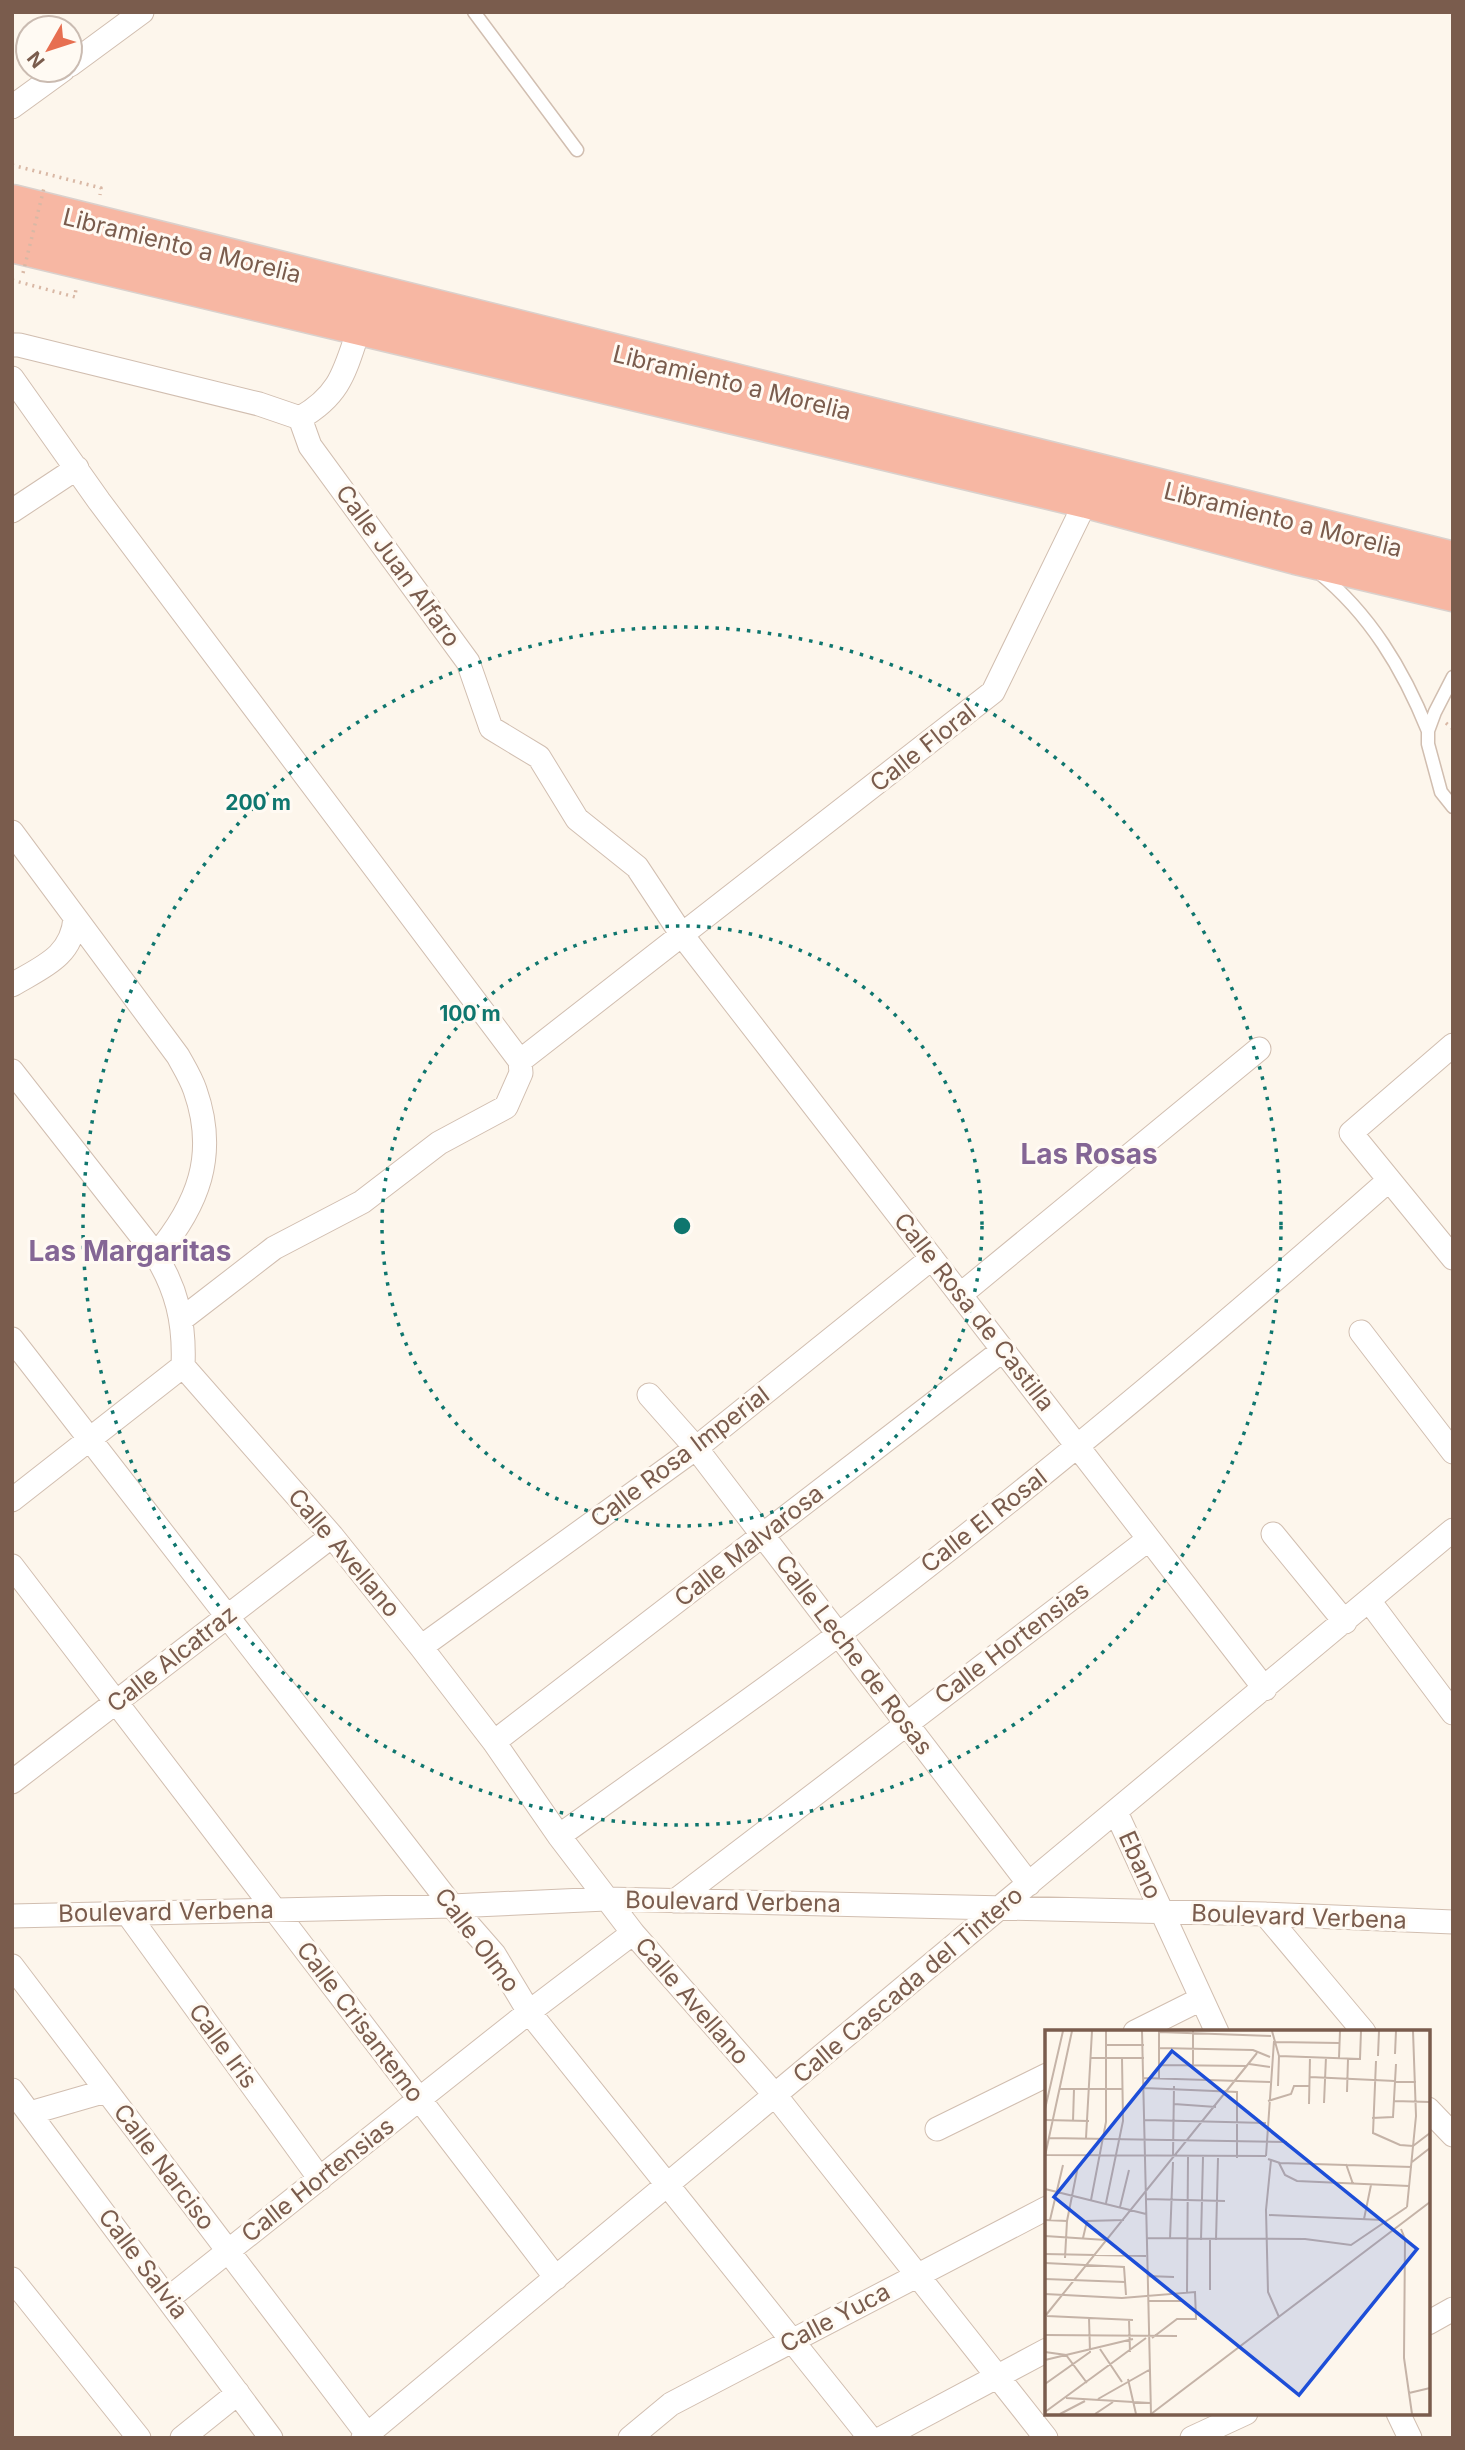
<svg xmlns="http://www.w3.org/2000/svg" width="1465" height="2450" viewBox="0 0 1465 2450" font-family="Inter,sans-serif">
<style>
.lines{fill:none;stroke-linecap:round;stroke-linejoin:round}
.lane-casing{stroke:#d1beb0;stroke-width:15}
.street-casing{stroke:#d1beb0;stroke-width:25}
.highway-casing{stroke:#dad1cd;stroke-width:41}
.path{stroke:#d9b8a5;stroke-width:3.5;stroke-dasharray:2 5;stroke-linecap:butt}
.lane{stroke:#fff;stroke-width:12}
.street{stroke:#fff;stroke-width:23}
.highway{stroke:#f7b7a3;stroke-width:38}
.path-bridge{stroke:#d9b8a5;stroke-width:3.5;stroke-dasharray:2 5;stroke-linecap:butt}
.ring{fill:none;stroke:#0f766e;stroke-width:3.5;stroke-dasharray:3.5 7}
.labels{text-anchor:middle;stroke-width:6;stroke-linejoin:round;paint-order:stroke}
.street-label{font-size:24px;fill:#7a5c4d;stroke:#fffaf3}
.quarter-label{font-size:28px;font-weight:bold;fill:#846695;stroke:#fffaf3}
.inset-road{fill:none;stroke:#c5b3a7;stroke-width:2}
.view{fill:#1d4ed8;fill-opacity:0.15;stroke:#1d4ed8;stroke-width:3.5}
.inset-edge{fill:none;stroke:#7a5c4d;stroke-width:3.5}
.centre{fill:#0f766e;stroke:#fffaf3;stroke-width:3.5}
.ring-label{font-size:21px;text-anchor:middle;font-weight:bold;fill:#0f766e;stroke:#fffaf3;stroke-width:6;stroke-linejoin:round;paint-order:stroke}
</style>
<rect width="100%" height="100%" fill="#fdf6ec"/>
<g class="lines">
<g class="lane-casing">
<path id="lane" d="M 474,12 L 577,150
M 1318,572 C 1370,614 1403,669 1428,731
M 1453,677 L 1435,712 L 1428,731 L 1428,744 L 1441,792 L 1453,807"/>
</g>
<g class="street-casing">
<path id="street" d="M 70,65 L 142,12
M 12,107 L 63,70
M 12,345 L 19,345 L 259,404 L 300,418 L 310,446 L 468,662 L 491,728 L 539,757 L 577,819 L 637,867 L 682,935 L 1265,1689
M 12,378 L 99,501 L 520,1061
M 300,418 C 342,394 345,369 360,326
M 12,511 L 77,468
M 12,832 L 178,1056 C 184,1067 191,1078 195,1090 C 218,1155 198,1205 156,1255
M 12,985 C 42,967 72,957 75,918
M 1453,1045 L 1351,1133 L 1453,1258
M 12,1071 L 153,1251 C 177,1288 185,1323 183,1366
M 960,1295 L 1259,1049
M 182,1319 L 274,1248 L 362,1202 L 439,1143 L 506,1107 L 521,1073 L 520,1061 L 993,692 L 1087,499
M 1361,1332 L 1453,1452
M 12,1339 L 452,1906 L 494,1954 L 529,2012 L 870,2438
M 183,1366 L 332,1536 L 421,1647 L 494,1742 L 559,1836 L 633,1933 L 775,2095 L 1046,2438
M 649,1395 L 696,1448 L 1029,1884
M 12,1500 L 183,1366
M 1273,1534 L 1345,1622
M 12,1566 L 556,2278
M 1370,1602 L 1453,1713
M 421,1647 L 696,1448 L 932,1258
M 494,1742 L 1003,1350
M 12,1782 L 332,1536
M 1116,1812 L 1217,2032
M 559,1836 C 652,1769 747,1703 839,1634 C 1029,1491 1210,1338 1388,1181
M 675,1901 L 1149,1539
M 127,1913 L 320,2179
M 1265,1914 L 1364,2032
M 12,1916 L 452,1906 L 606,1899 L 1265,1914 L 1453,1922
M 12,1966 L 367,2434
M 1135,2032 L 1201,1999
M 12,2090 L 271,2438
M 1428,2109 L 1453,2135
M 30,2113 L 106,2091
M 937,2129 L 1047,2075
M 12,2279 L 139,2438
M 169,2298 L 529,2012 L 633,1933
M 1428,2323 L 1453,2309
M 1398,2413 L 1410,2438
M 182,2438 L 238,2393
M 363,2438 L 1453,1530
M 630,2438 L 671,2404 L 1047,2208
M 882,2438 L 1047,2350
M 1192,2438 L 1246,2413"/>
</g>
<g class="highway-casing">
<path id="highway" d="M 12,204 L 1453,561
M 12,243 L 1087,499 L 1296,555 L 1453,592"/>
</g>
<path class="path" d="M 12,165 L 101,188 L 100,195
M 12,280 L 75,297 L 76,288
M 1446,723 L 1453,729"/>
<use href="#lane" class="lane"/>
<use href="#street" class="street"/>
<use href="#highway" class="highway"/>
<path class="path-bridge" d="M 23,273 L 44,188"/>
</g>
<g class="ring">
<circle cx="682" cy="1226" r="300"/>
<circle cx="682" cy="1226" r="599"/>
</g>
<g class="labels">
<g class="street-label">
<text transform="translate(182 246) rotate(14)" y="8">Libramiento a Morelia</text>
<text transform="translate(732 383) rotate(14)" y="8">Libramiento a Morelia</text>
<text transform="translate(1283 520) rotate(14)" y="8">Libramiento a Morelia</text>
<text transform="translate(398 566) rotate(54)" y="8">Calle Juan Alfaro</text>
<text transform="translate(923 748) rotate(-38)" y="8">Calle Floral</text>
<text transform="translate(974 1312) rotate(52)" y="8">Calle Rosa de Castilla</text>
<text transform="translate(680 1457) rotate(-37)" y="8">Calle Rosa Imperial</text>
<text transform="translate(984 1521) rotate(-38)" y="8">Calle El Rosal</text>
<text transform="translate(749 1546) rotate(-38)" y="8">Calle Malvarosa</text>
<text transform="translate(344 1553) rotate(50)" y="8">Calle Avellano</text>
<text transform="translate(1012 1643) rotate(-37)" y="8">Calle Hortensias</text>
<text transform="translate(854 1655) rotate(53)" y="8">Calle Leche de Rosas</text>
<text transform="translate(172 1659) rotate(-38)" y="8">Calle Alcatraz</text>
<text transform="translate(1140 1865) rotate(66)" y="8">Ebano</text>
<text transform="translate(733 1902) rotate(1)" y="8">Boulevard Verbena</text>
<text transform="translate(166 1912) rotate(-1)" y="8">Boulevard Verbena</text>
<text transform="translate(1299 1917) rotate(2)" y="8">Boulevard Verbena</text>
<text transform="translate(477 1940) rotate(53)" y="8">Calle Olmo</text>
<text transform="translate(908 1985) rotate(-40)" y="8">Calle Cascada del Tintero</text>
<text transform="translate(692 2001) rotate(49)" y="8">Calle Avellano</text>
<text transform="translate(360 2022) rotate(53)" y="8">Calle Crisantemo</text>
<text transform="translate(223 2046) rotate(54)" y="8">Calle Iris</text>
<text transform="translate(164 2167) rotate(53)" y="8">Calle Narciso</text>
<text transform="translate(318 2180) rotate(-38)" y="8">Calle Hortensias</text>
<text transform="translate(143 2264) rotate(53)" y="8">Calle Salvia</text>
<text transform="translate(835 2318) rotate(-28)" y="8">Calle Yuca</text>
</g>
<g class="quarter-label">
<text x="1089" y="1164">Las Rosas</text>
<text x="130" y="1261">Las Margaritas</text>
</g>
</g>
<g transform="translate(1045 2030)">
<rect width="385" height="385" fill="#fdf6ec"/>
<path class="inset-road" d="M 97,1 L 106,384M 148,1 L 148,36M 227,1 L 234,26 L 233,56M 114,2 L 226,6M 230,12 L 294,13M 61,15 L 99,15M 114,18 L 208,20 L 225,27M 350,24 L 351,1M 234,26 L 315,29 L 316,1M 333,26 L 334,1M 45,28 L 99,28M 294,28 L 295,1M 331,31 L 328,103 L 355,115 L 368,116 L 385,103M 204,34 L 225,37M 114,35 L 202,36M 265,47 L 371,52M 99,48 L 225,52M 114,49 L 114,1M 99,58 L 192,62 L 192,128M 14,59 L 77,59M 302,62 L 303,29M 223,71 L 246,64 L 249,56 L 264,56M 349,71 L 385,72M 279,73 L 281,27M 129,74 L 171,77M 264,74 L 265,27M 0,79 L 18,1M 327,88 L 348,87 L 351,34M 0,90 L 44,91M 100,90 L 221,93M 28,91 L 29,59M 4,108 L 242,112M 41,108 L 47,1M 0,125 L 221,126M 0,126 L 27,1M 128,126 L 129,56M 221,126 L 229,11M 223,129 L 235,133 L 367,137M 226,130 L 221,180 L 223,262 L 234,287M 367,132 L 385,118M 234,133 L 240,145 L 252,151 L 364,156M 301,134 L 308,154M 0,159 L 101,184M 101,169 L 180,171M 46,170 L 61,92 L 61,1M 61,173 L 78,91 L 77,28M 75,177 L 84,140M 362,177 L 371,86 L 368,1M 224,185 L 338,190M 319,189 L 326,155M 0,190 L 22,191M 5,190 L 18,135M 356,199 L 360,209 L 359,328 L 367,384M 0,206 L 61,210M 38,208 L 42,191 L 79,190M 101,208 L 260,209 L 306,215 L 362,177M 125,209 L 128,132M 156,210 L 158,127M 165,210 L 165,260M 171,210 L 173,128M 0,224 L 101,226M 20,228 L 22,191 L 33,136M 0,233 L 79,237 L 81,265M 102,246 L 129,247M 0,249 L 80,252M 142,262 L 143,126M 0,264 L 77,268 L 150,262 L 151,289 L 132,289 L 107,308M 103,271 L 138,271M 1,285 L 212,23M 2,286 L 88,290M 84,290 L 85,322M 0,305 L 132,306M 55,319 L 77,352M 0,322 L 21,325 L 42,353M 0,330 L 88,309M 83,349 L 91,384M 0,354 L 45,322 L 44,288M 364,363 L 385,358M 21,368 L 105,373M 53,369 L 104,340M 0,382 L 101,308M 15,384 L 40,371M 50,384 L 68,372M 106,384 L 385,172"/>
<path class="view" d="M 127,21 L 372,219 L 254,365 L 9,167 Z"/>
<rect width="385" height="385" class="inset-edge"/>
</g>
<circle cx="682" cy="1226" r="10" class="centre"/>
<g class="ring-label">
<text x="258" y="810">200 m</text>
<text x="470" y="1021">100 m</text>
</g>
<rect width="1465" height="2450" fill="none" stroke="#7a5c4d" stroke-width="28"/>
<g transform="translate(49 49) rotate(231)"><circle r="33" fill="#fffaf3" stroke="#cabbb1" stroke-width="2"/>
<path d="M0-5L12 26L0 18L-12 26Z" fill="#e76f51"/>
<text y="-10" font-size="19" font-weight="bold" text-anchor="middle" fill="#7a5c4d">N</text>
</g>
</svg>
